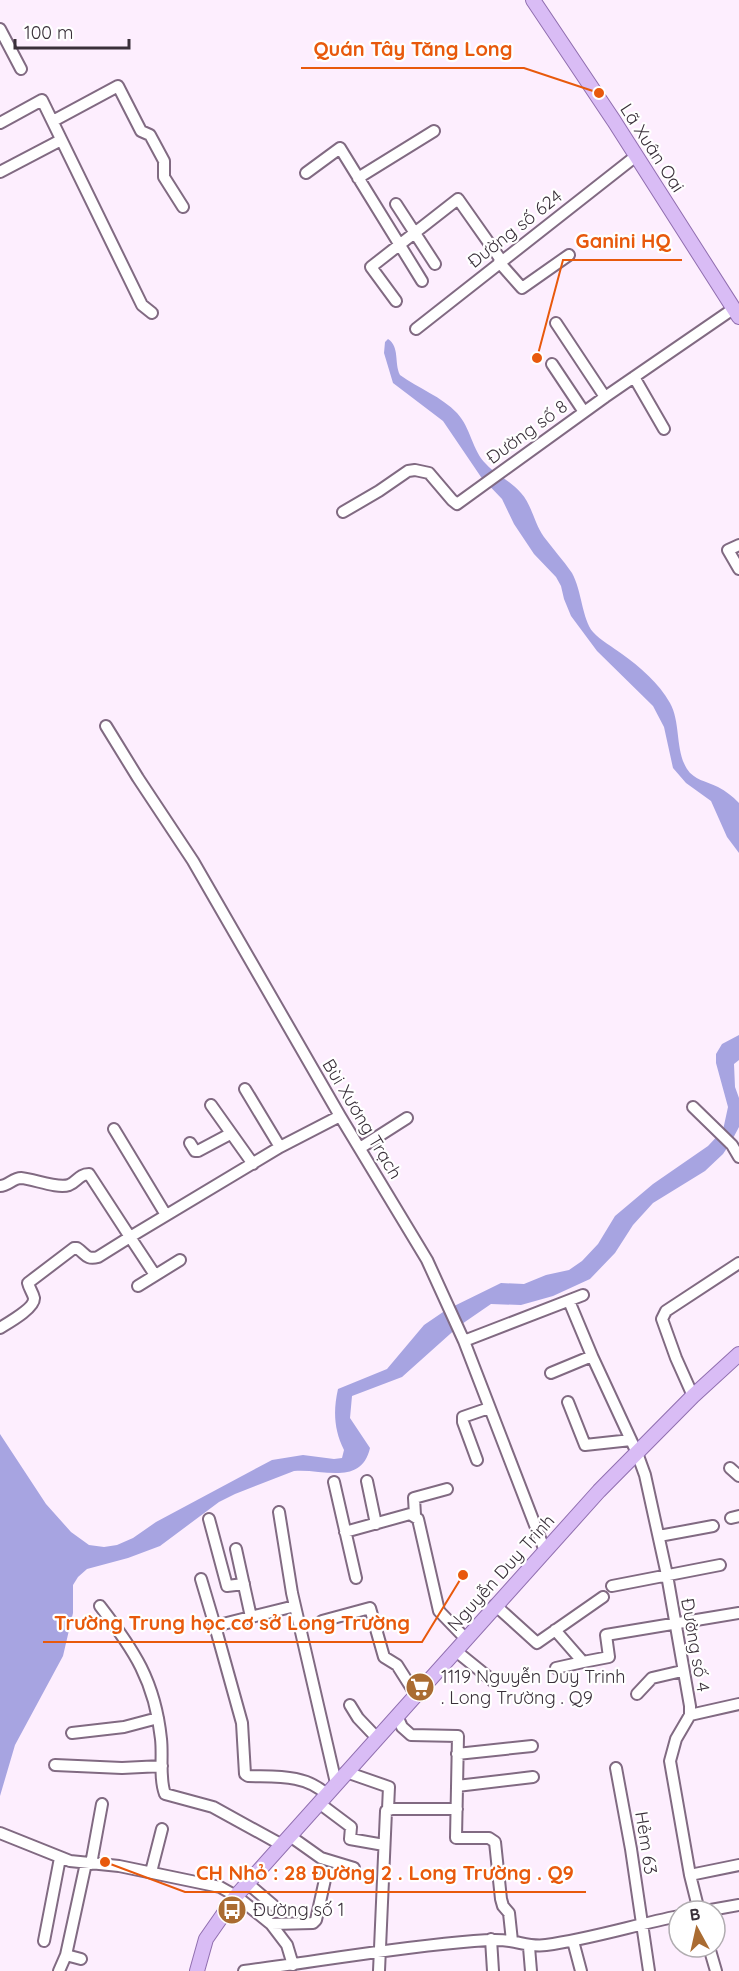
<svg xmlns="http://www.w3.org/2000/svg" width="739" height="1971" viewBox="0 0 739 1971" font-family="Quicksand,sans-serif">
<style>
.water{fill:#a7a4e1}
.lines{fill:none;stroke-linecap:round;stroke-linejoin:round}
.minor-casing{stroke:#816a82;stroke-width:14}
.major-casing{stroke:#906eaf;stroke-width:16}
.minor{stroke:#fff;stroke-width:10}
.major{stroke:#d9bcf5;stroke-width:14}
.labels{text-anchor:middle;stroke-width:4.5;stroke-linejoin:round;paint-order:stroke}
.street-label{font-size:18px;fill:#3a303a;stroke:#fff}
.poi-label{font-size:18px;fill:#3a303a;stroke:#fff;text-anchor:start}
.leader{fill:none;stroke:#e8590c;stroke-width:2}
.callout-dot{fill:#e8590c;stroke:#fff;stroke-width:2}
.callout-label{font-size:20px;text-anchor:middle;font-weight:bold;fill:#e8590c;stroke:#fff;stroke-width:4.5;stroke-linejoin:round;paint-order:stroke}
</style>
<rect width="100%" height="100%" fill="#fdeefe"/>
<path class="water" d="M 388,339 C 400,347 394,363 400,375 C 418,388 442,397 457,413 C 471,428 472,450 486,464 C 496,475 511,481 521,493 C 532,505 534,523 544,537 C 553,549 563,560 572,573 C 582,591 582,619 593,632 C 601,641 613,647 622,654 C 640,667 659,683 670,703 C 681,723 675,750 687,769 C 694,780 706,781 718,787 C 726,791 732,796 739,803 L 739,853 L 727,837 L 711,801 L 686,783 L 673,768 L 664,727 L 653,706 L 597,651 L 571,616 L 564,599 L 561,586 L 556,577 L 534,554 L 514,524 L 502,499 L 481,477 L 443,421 L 393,383 L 384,353 L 385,342 Z
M 739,1035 L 739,1060 L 734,1064 L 735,1087 L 739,1098 L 739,1127 L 731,1142 L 723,1154 L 705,1171 L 653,1203 L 633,1225 L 615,1253 L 590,1279 L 553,1296 L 521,1305 L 491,1304 L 459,1326 L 402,1377 L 352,1396 L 350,1418 L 370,1448 C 361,1487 321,1468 294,1471 L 235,1494 L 219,1502 L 160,1546 L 128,1558 L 87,1569 L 78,1577 L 73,1585 L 73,1613 L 63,1656 L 15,1745 L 0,1796 L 0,1434 L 46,1504 L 71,1532 L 89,1545 L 104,1547 L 117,1545 L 133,1538 L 156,1522 L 272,1460 L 303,1455 L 334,1459 L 342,1458 L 344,1450 C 334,1430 333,1411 338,1389 L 387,1369 L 424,1325 L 446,1310 L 501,1283 L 524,1284 L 546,1275 L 569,1270 L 582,1261 L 598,1244 L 615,1216 L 653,1184 L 708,1146 L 723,1130 L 728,1107 L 716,1063 L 716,1054 L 722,1044 Z"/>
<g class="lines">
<g class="minor-casing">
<path id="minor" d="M 0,29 L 21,69
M 53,121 L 118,86 L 141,131 L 150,135 L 164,161 L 164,177 L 183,207
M 0,123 L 42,100 L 142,305 L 152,313
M 0,172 L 61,140
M 306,173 L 340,148 L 422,281
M 358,178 L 434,131
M 396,204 L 435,264
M 499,262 L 522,288 L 569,255
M 396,301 L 371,267 L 458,199 L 501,260
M 556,323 L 605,397
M 416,329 L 636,156
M 552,364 L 584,412
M 634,377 L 664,429
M 343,512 L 379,491 L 408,471 L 415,470 L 429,473 L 452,500 L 457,504 L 605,397 L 733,309
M 739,545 L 728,550 L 739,569
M 106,726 L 138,778 L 193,861 L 340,1116 L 427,1260 L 464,1341 L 545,1551
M 245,1089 L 280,1147
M 211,1105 L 253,1164
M 693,1107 L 732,1145 L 739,1157
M 114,1129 L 166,1215
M 190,1143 L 195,1151 L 198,1151 L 230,1134
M 360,1148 L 407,1118
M 0,1186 C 8,1186 13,1178 21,1178 C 34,1179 57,1189 69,1185 C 77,1182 79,1174 89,1174 L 130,1237 L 280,1147 L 340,1116
M 138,1286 L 180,1260
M 569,1301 L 592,1356 L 637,1453 L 645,1475 L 667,1575 L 690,1706 L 690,1715 L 676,1739 L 670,1761 L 690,1875 L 699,1911
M 0,1328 C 8,1323 35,1308 34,1298 C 33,1293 29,1288 28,1283 L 74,1248 L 77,1248 C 86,1254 86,1260 98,1257 L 130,1237 L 155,1275
M 464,1341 L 583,1295
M 551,1373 L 592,1356
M 693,1396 L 676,1358 L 662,1319 L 666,1311 L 739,1263
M 568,1402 L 585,1445 L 631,1440
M 477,1460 L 463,1422 L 463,1417 L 489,1408
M 730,1468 L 739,1476
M 367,1481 L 376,1524
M 334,1482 L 356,1578
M 279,1512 L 292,1593 L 336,1783
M 415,1515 L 414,1498 L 447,1489
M 731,1518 L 739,1516
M 209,1519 L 227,1586 L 244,1584
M 345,1532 L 410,1514 L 418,1519 L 439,1611 L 466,1639
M 659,1536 L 713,1526
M 236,1549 L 251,1617
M 201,1579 L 215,1626 L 295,1606
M 612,1586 L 720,1565
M 495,1605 L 537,1643 L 603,1597
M 100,1606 C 134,1650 155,1681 161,1739 C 163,1756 159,1778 165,1794 L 213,1807 L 282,1845
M 322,1621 L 370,1608 L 384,1657 L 397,1665 L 416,1695
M 215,1626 L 242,1723 L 245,1774 L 248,1776 C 276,1777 305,1774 326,1794
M 555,1630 L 583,1662 L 609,1657 L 606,1635 L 739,1613
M 456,1651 L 493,1681
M 556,1668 L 583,1662
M 637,1694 L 652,1678 L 682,1671
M 350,1705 L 358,1718 L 377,1738
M 690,1715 L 739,1704
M 397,1716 L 402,1727 L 411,1735 L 458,1736 L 456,1838 L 489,1838 L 495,1842 L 501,1899 L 503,1906 L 509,1913 L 512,1941
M 72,1733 L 124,1727 L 158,1718
M 457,1754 L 532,1746
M 55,1765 L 122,1768 L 162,1766
M 616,1768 L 631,1849 L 649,1971
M 346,1772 L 389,1787 L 388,1809
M 457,1786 L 533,1777
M 319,1803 L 351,1827 L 350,1839 L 384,1845
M 0,1833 L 70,1861 L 119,1866 L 220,1887 L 236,1896 L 271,1924 L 313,1923 L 316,1920 L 326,1875
M 290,1836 L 321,1858 L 354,1868
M 91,1864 L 102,1804
M 151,1872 L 162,1829
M 690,1875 L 739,1865
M 247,1883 L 273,1905
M 705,1911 L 739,1905
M 271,1924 L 287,1945 L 293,1965
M 491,1939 L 493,1971
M 44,1941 L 60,1858
M 573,1941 L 581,1971
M 529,1947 L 531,1971
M 709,1947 L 716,1971
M 81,1959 L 66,1955 L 86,1863
M 59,1971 L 66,1955
M 244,1971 C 320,1961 397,1947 474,1941 C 486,1940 498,1939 510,1941 C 523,1943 532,1947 546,1945 C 591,1939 634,1925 679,1916
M 379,1971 L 386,1811 L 392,1809 L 457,1809"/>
</g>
<g class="major-casing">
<path id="major" d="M 533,0 L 614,121 L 739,317
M 197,1971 L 206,1939 L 236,1896 L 599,1491 L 693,1396 L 739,1354"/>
</g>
<use href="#minor" class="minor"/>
<use href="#major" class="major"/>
</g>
<defs>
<g id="supermarket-disc" transform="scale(1.5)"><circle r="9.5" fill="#aa6c32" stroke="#fff"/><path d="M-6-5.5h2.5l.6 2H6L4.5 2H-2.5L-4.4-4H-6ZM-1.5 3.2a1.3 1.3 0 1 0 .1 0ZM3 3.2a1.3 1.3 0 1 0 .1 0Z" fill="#fff"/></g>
<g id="bus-disc" transform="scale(1.5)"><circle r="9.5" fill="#aa6c32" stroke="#fff"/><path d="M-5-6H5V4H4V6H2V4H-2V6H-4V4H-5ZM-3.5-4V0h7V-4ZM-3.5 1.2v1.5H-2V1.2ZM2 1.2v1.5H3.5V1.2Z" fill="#fff"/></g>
</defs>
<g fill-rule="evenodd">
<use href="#supermarket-disc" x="420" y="1687"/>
<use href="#bus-disc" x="232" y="1910"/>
</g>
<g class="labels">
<g class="street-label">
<text transform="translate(652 148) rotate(57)" y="6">Lã Xuân Oai</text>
<text transform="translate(515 229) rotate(-38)" y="6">Đường số 624</text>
<text transform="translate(527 432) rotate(-36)" y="6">Đường số 8</text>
<text transform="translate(362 1119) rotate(59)" y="6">Bùi Xương Trạch</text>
<text transform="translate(501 1573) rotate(-48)" y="6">Nguyễn Duy Trinh</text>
<text transform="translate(695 1645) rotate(80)" y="6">Đường số 4</text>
<text transform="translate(646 1843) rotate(81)" y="6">Hẻm 63</text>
</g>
<g class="poi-label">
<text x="441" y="1683">1119 Nguyễn Duy Trinh<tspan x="441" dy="21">. Long Trường . Q9</tspan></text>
<text x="253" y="1916">Đường số 1</text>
</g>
</g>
<path class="leader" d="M599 93L524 68H301M537 358L563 260H682M463 1575L422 1642H43M105 1862L185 1892H586"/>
<g class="callout-dot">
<circle cx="599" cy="93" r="6"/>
<circle cx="537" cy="358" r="6"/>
<circle cx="463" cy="1575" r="6"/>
<circle cx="105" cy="1862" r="6"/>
</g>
<g class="callout-label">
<text x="413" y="56">Quán Tây Tăng Long</text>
<text x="623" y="248">Ganini HQ</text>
<text x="232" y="1630">Trường Trung học cơ sở Long Trường</text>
<text x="385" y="1880">CH Nhỏ : 28 Đường 2 . Long Trường . Q9</text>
</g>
<g transform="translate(697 1929) rotate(352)"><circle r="28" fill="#ffffff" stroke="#b0acb0" stroke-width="1.5"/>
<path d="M0-4.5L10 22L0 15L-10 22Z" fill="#aa6c32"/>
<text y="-9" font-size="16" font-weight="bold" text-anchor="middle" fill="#3a303a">B</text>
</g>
<path d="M15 39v9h114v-9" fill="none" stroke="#3a303a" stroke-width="3"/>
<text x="24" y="39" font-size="18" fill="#3a303a" stroke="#ffffff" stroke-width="4.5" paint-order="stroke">100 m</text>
</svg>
